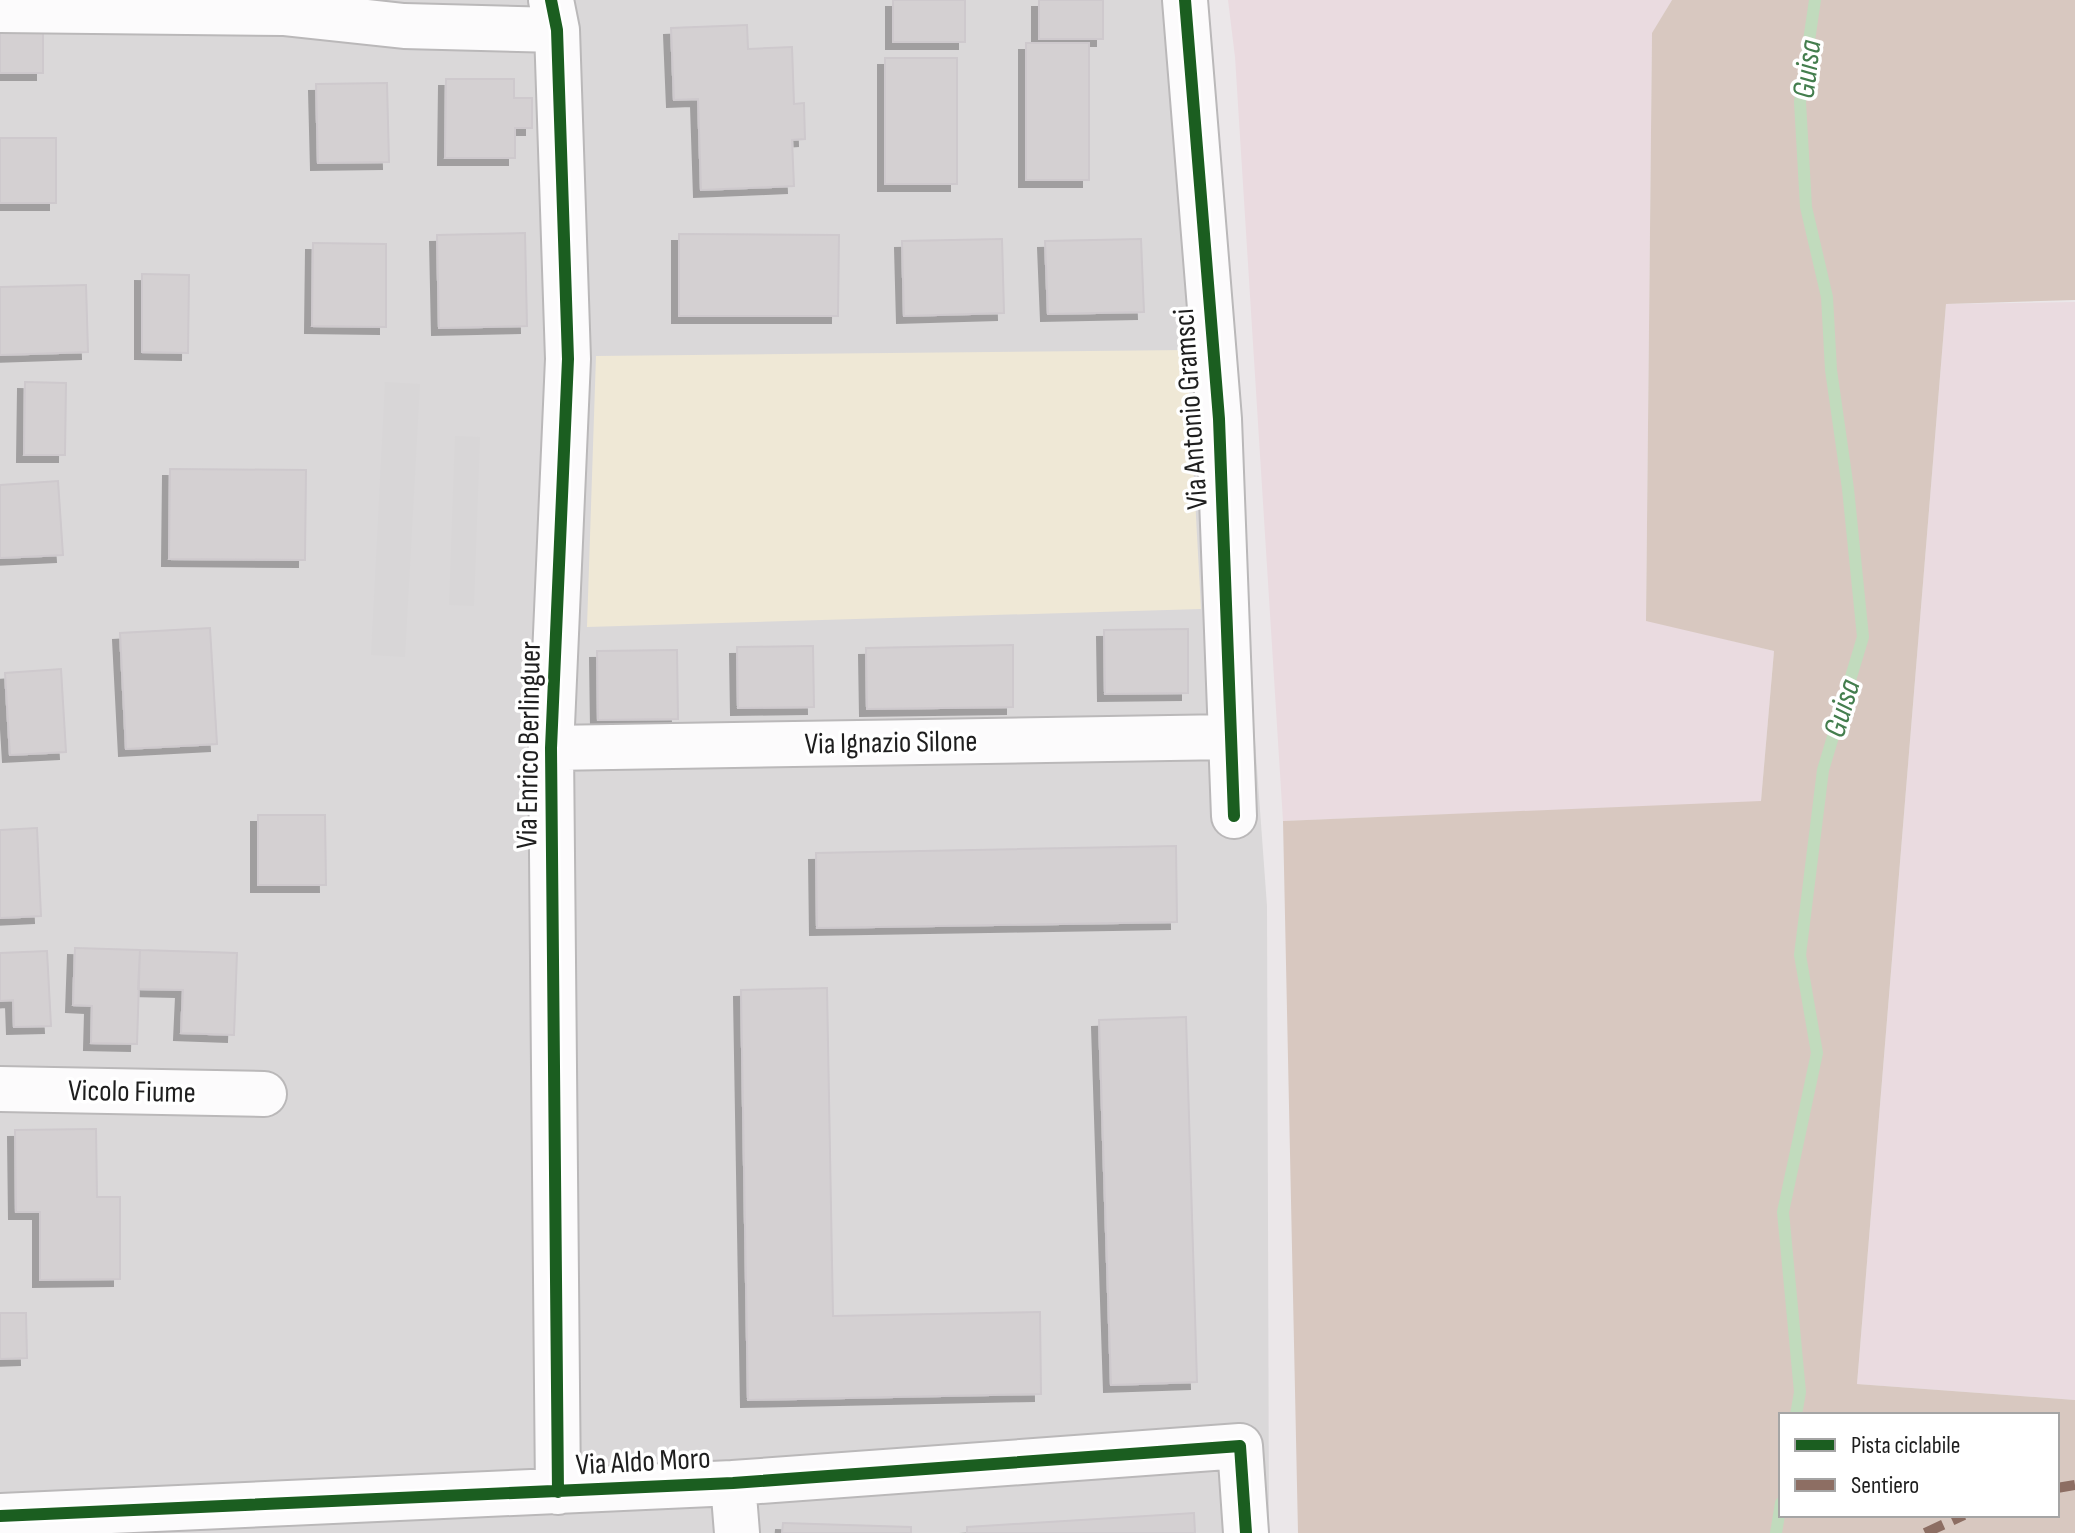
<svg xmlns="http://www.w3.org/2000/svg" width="2075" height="1533" viewBox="0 0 2075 1533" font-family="'Sofia Sans Condensed',sans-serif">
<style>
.residential{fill:#dad8d9}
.farmland{fill:#eadbe0}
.forest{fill:#d8c8c0;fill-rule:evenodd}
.park{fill:#efe8d6}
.parking{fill:#d8d6d7}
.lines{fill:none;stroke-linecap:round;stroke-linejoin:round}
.stream{stroke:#c1dbbd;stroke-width:12}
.building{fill:#d4d0d2;stroke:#cec9cd;stroke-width:2;filter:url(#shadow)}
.minor-casing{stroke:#bab8b9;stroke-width:48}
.minor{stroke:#fcfbfc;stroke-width:44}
.quiet{stroke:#8d6e63;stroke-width:10;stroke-dasharray:20 10;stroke-linecap:butt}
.cycleway-casing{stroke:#fff;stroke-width:17}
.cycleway{stroke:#1b5e20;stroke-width:12}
.labels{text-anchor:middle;stroke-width:7;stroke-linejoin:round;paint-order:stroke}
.street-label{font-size:30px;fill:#1e1e1e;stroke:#fff}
.water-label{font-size:32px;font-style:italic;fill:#447e4e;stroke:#fff}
</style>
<defs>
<filter id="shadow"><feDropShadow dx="-7" dy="7" stdDeviation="0" flood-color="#0004"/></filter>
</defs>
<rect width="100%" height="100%" fill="#ebe7e9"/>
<path class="residential" d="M 0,0 L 1201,0 L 1267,906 L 1269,1533 L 0,1533 Z"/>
<path class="farmland" d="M 1228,0 L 1672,0 L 1652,34 L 1646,620 L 1774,651 L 1761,802 L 1283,821 L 1235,57 Z
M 2075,302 L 2075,1400 L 1857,1384 L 1946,304 Z"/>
<path class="forest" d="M 1672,0 L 2075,0 L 2075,300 L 1946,304 L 1857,1384 L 2075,1400 L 2075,1533 L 1298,1533 L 1283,821 L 1761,801 L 1774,651 L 1646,621 L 1652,33 ZM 1781,1415 L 2057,1415 L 2057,1515 L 1781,1515 Z"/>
<path class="park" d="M 1187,350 L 1201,609 L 587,627 L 596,356 Z"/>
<path class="parking" d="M 385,382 L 420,384 L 405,657 L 371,655 Z
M 455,436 L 480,437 L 474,606 L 449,605 Z"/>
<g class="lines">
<path class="stream" d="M 1796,1415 L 1800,1392 L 1783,1212 L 1817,1053 L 1800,955 L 1823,770 L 1863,637 L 1848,489 L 1831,370 L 1827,297 L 1806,207 L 1800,102 L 1815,0
M 1776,1533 L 1781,1503"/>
</g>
<path class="building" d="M 893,0 L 965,0 L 965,42 L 893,42 Z
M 1039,0 L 1103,0 L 1103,39 L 1039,39 Z
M 0,25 L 43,25 L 43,73 L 0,73 Z
M 747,25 L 748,49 L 792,47 L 794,104 L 804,103 L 805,139 L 792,140 L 794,186 L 701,190 L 698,99 L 674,100 L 671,28 Z
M 1026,43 L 1089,43 L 1089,180 L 1026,180 Z
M 885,58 L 957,58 L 957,184 L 885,184 Z
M 446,79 L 514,79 L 514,98 L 532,98 L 532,128 L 515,128 L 515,158 L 445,158 Z
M 387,83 L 389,162 L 318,163 L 316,84 Z
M 0,138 L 56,138 L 56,203 L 0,203 Z
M 525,233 L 527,326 L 439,328 L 437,235 Z
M 679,234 L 839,235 L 838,316 L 679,316 Z
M 1002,239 L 1004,313 L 904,316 L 902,241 Z
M 1141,239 L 1144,312 L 1048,314 L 1045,241 Z
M 313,243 L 386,244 L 386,327 L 312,326 Z
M 142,274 L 189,275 L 188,353 L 142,352 Z
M 86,285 L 88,352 L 0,355 L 0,287 Z
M 25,382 L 66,383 L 65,455 L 24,455 Z
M 170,469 L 306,470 L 305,560 L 169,559 Z
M 58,481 L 63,555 L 0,558 L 0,485 Z
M 210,628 L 217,744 L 126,749 L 120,633 Z
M 1188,629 L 1188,693 L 1105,694 L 1104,630 Z
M 1013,645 L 1013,707 L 867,709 L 866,648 Z
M 813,646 L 814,707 L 738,708 L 737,647 Z
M 677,650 L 678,719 L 598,720 L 597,651 Z
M 61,669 L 66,752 L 10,755 L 5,673 Z
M 258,815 L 325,815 L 326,885 L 258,885 Z
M 37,828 L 41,916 L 0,918 L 0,830 Z
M 1176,846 L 1177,922 L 817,928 L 816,853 Z
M 75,948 L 140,950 L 137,1044 L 91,1043 L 92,1006 L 73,1005 Z
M 140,950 L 237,953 L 234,1035 L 181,1033 L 183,990 L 138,989 Z
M 47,951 L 51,1026 L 14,1027 L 13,1000 L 0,1001 L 0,953 Z
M 827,988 L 833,1316 L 1040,1312 L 1041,1394 L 748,1400 L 741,990 Z
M 1186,1017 L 1197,1382 L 1111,1385 L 1099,1020 Z
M 96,1129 L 97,1197 L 120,1197 L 120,1279 L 40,1280 L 40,1212 L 16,1212 L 15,1130 Z
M 0,1313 L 26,1313 L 27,1358 L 0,1359 Z
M 1194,1513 L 1195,1533 L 967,1533 L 967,1527 Z
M 783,1523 L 911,1527 L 911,1533 L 782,1533 Z"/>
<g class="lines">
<g class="minor-casing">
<path id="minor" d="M 551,0 L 557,30 L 568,359 L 551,748 L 558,1492
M 1185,0 L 1219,419 L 1234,816
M 0,10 L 283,13 L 404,26 L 557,30
M 551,748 L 1231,737
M 0,1089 L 264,1094
M 733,1483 L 737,1533
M 0,1516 L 733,1483 L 1240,1446 L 1246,1533"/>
</g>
<use href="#minor" class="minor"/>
<path class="quiet" d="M 2057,1488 L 2075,1485
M 1925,1533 L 1964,1515"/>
<g class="cycleway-casing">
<path id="cycleway" d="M 551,0 L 557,30 L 568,359 L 551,748 L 558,1492
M 1185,0 L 1219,419 L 1234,816
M 0,1516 L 733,1483 L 1240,1446 L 1246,1533"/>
</g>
<use href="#cycleway" class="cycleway"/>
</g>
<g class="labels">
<g class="street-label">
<text transform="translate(1190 409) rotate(-94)" y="10">Via Antonio Gramsci</text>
<text transform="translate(891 742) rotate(-1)" y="10">Via Ignazio Silone</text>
<text transform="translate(528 745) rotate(-89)" y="10">Via Enrico Berlinguer</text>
<text transform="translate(132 1091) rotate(1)" y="10">Vicolo Fiume</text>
<text transform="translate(643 1461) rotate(-3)" y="10">Via Aldo Moro</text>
</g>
<g class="water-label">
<text transform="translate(1806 69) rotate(-83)" y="11">Guisa</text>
<text transform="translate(1841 708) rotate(-73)" y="11">Guisa</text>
</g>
</g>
<rect x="1779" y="1413" width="280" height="104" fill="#ffffff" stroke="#a5a5a5" stroke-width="2"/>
<rect x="1795" y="1439" width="40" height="12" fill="#1b5e20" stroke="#a5a5a5" stroke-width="2"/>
<text x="1851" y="1453" font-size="24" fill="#1e1e1e">Pista ciclabile</text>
<rect x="1795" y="1479" width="40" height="12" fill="#8d6e63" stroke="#a5a5a5" stroke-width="2"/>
<text x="1851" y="1493" font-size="24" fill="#1e1e1e">Sentiero</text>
</svg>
